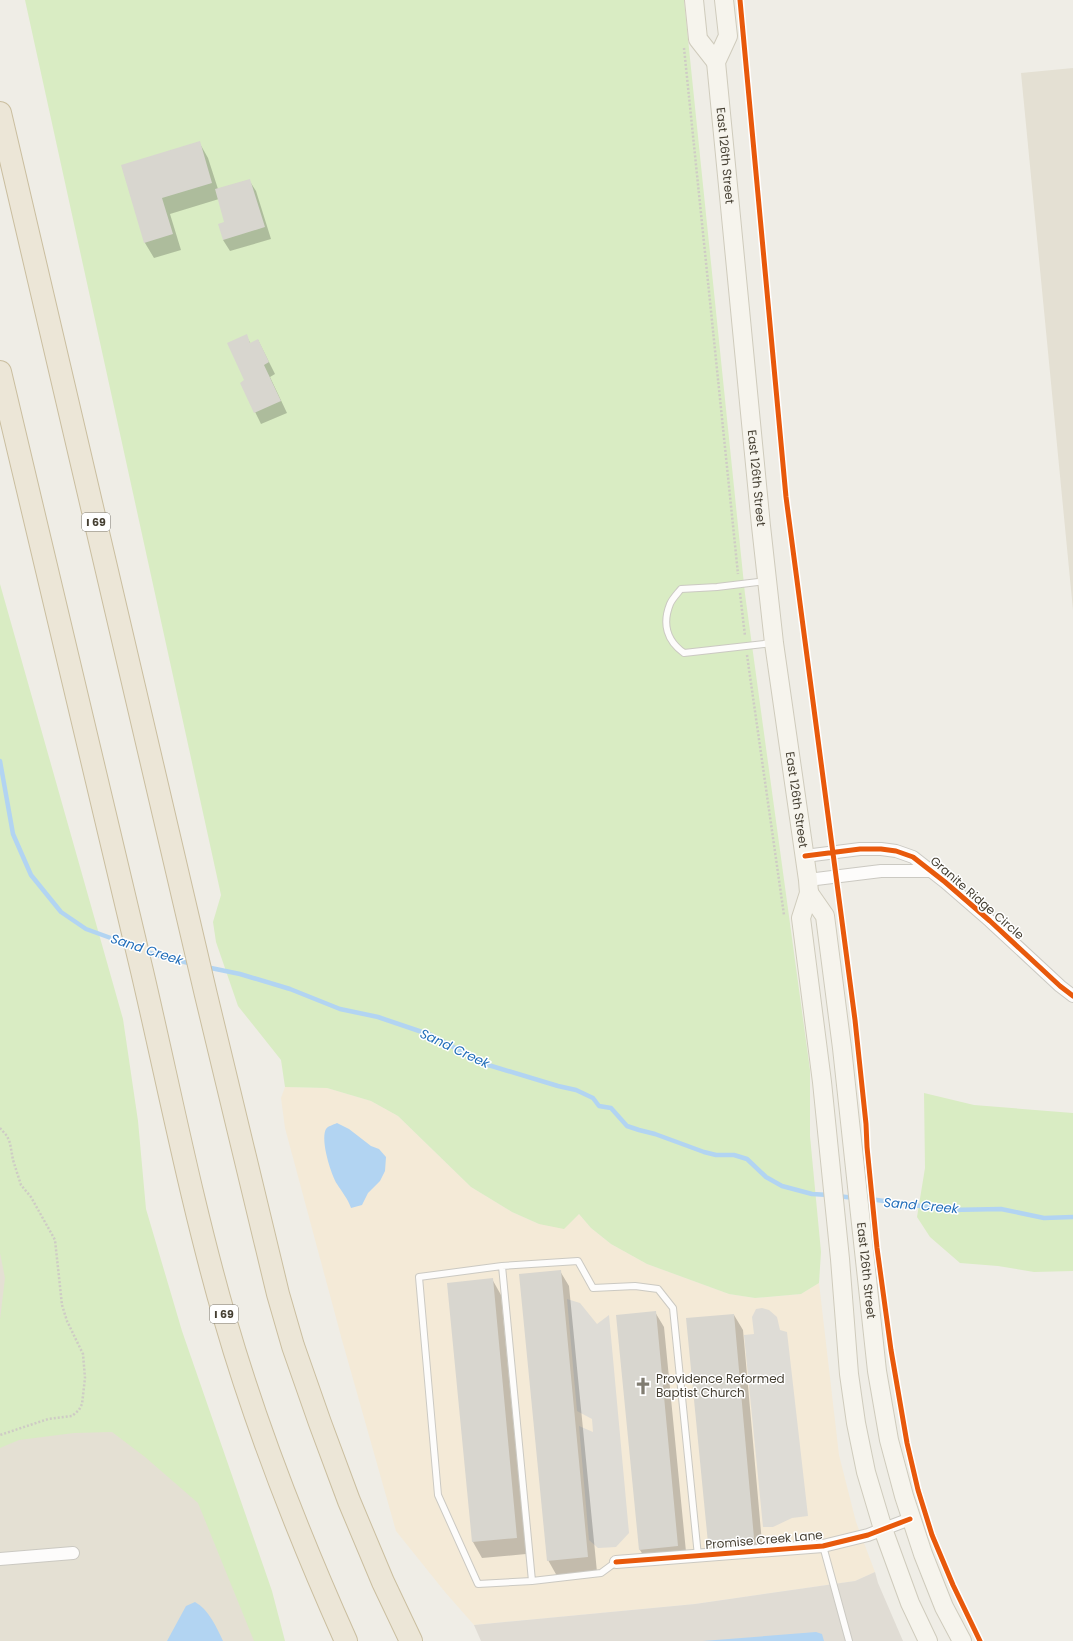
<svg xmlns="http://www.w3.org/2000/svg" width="1073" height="1641" viewBox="0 0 1073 1641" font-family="Poppins,sans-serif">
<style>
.residential{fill:#e4e0d3}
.commercial{fill:#f4ead7}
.industrial{fill:#e0dcd4}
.green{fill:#d9ecc3}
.parking{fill:#dedcd6}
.water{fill:#b2d4f2}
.shadow{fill:#0003}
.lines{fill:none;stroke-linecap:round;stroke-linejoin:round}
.stream{stroke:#b2d4f2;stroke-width:4.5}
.building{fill:#d8d6cf}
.service-casing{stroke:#cbc9c2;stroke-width:8}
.minor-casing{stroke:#cbc9c2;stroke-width:14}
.secondary-casing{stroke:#cfcbbc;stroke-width:20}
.motorway-casing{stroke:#cabe9f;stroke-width:24}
.path{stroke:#cecbc5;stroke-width:2.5;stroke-dasharray:2 2;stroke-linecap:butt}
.service{stroke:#fdfcfb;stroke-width:6}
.minor{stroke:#fdfcfb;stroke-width:12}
.secondary{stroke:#f6f4ed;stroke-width:18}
.motorway{stroke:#ece6d7;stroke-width:22}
.cycleway-casing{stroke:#fff;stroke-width:8}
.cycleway{stroke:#e8590c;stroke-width:5}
.labels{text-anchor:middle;stroke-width:3;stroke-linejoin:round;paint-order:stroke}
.shield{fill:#fff;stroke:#7d7970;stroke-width:1}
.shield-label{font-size:11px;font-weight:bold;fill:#453f32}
.street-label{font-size:12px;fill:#453f32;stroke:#fff}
.poi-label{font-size:12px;fill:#453f32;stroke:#fff;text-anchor:start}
.water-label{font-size:13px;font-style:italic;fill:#226eba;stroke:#fff}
</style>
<rect width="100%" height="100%" fill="#efede6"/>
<path class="residential" d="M 1073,68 L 1073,610 L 1021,73 Z
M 0,1095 L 270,1641 L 0,1641 Z"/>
<path class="commercial" d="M 285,1087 L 327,1088 L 371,1101 L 398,1116 L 471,1187 L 512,1212 L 539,1224 L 579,1214 L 591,1228 L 611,1244 L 647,1264 L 729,1294 L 755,1298 L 801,1294 L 819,1283 L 839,1455 L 856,1522 L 875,1572 L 855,1581 L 695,1604 L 474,1625 L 445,1592 L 396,1531 L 342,1340 L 285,1128 L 281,1098 Z"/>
<path class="industrial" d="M 875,1572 L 878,1583 L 903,1641 L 481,1641 L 474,1625 L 695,1604 L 855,1581 Z"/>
<path class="green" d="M 25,0 L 684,0 L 745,594 L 810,1070 L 810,1136 L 821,1252 L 819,1283 L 801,1294 L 755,1298 L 729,1294 L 647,1264 L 611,1244 L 591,1228 L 579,1214 L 564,1229 L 539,1224 L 512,1212 L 471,1187 L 398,1116 L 371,1101 L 327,1088 L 285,1087 L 281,1060 L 238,1006 L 216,942 L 213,922 L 221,895 Z
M 0,584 L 123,1019 L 138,1121 L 146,1209 L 182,1331 L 272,1591 L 285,1641 L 254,1641 L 198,1503 L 145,1457 L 112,1432 L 74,1433 L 19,1440 L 0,1448 L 0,1320 L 5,1278 L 0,1253 Z
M 924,1093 L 974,1105 L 1073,1113 L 1073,1271 L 1034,1272 L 998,1266 L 960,1263 L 930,1237 L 917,1217 L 925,1168 Z"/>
<path class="parking" d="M 567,1299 L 580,1303 L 597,1324 L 609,1315 L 629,1533 L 616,1547 L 598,1548 L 589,1540 L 579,1426 L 593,1432 L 592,1419 L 577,1411 Z
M 762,1308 L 769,1310 L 777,1317 L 780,1330 L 787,1332 L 808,1516 L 792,1518 L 773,1527 L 763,1527 L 744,1335 L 754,1334 L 752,1317 L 756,1309 Z"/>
<path class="water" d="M 337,1123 L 349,1129 L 371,1146 L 379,1149 L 386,1157 L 385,1171 L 380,1181 L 368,1193 L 362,1205 L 351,1208 C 348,1199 342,1192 337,1184 C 331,1174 320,1140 326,1129 C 328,1126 333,1125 337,1123 Z
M 195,1602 C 209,1610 216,1626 223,1641 L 167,1641 L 186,1606 Z
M 816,1632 L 822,1634 L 824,1641 L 703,1641 Z"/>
<path class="shadow" d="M 199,142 L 208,158 L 218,189 L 249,180 L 256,191 L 271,239 L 230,251 L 223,240 L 226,222 L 219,199 L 170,214 L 181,250 L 154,258 L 145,243 L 122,166 Z
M 246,336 L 251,344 L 258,340 L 275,374 L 270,377 L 287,413 L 261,424 L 241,383 L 246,381 Z
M 560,1271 L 569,1286 L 597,1572 L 557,1576 L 548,1560 Z
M 492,1279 L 501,1295 L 526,1554 L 482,1558 L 473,1542 L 449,1284 Z
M 655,1312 L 664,1327 L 687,1562 L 649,1565 L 640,1550 Z
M 734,1315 L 743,1330 L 763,1554 L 718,1559 L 709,1543 L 687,1319 Z"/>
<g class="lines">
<path class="stream" d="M 0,761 L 13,834 L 31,875 L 61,912 L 86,929 L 130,945
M 144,951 L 163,957 L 193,964
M 206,967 L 240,974 L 290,989 L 340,1009 L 378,1017 L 431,1035 L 485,1064 L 558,1086 L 576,1090 L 593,1098 L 599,1106 L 611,1108 L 627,1126 L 639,1130 L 655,1134 L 704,1152 L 716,1155 L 734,1155 L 747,1159 L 766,1177 L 782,1186 L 812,1194 L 829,1195
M 837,1196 L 855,1198
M 862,1198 L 950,1210 L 1001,1209 L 1044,1218 L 1073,1217"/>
</g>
<path class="building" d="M 200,141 L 212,183 L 162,198 L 173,234 L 144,243 L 121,165 Z
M 250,179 L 265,227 L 223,240 L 218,224 L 224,222 L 215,189 Z
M 247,334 L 250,343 L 258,339 L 269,362 L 264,365 L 281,401 L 254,413 L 240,383 L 244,380 L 227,343 Z
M 561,1270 L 588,1557 L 547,1561 L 519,1274 Z
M 493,1278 L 517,1538 L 472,1542 L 447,1283 Z
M 656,1311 L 678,1546 L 639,1550 L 616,1315 Z
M 734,1314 L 754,1538 L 708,1543 L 686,1318 Z"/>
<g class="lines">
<g class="service-casing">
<path id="service" d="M 766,581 L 717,587 L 681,589 C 677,594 672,599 670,604 C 662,624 667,641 684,653 L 772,643
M 502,1266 L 532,1581
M 823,1546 L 849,1641
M 616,1562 L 601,1573 L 532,1581 L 478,1584 L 438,1495 L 419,1277 L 502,1266 L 578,1261 L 593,1288 L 635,1286 L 658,1289 L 673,1308 L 698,1556"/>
</g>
<g class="minor-casing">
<path id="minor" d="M 805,856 L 860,849 L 881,849 L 896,851 L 913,857 L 945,882 L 990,921 L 1060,986 L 1073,996
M 808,880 L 881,871 L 930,871
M 0,1559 L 73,1553
M 616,1562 L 823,1546 L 868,1535 L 910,1519"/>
</g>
<g class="secondary-casing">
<g id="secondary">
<path d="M 694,0 L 698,39 L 716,62"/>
<path id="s1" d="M 724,0 L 728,36 L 716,62 L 761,526 L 774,643 L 808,880 L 809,893 L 801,918 L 822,1082 L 840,1259 L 849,1374 L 856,1423 L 866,1472 L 883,1529 L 910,1603 L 928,1641"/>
<path id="s2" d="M 809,893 L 825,916 L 842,1048 L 877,1371 L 889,1440 L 904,1496 L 923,1554 L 944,1607 L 962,1641"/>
</g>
</g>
<g class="motorway-casing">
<path id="motorway" d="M 0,113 L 206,995 L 278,1294 L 293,1346 L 320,1423 L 349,1501 L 383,1582 L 411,1641
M 0,372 C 47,572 94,772 142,971 C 169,1087 192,1205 225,1319 C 257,1430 299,1536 346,1641"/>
</g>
<path class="path" d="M 684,48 L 738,574
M 740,593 L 745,636
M 747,655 L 784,915
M 0,1128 L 7,1136 L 10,1143 L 13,1160 L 21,1185 L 31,1197 L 55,1240 L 62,1305 L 67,1321 L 83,1354 L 85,1378 L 82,1404 L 79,1410 L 72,1416 L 48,1419 L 0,1435"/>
<use href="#service" class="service"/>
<use href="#minor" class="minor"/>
<use href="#secondary" class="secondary"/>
<use href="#motorway" class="motorway"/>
<g class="cycleway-casing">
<path id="cycleway" d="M 740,0 L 786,497 L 855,1020 L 866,1124 L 867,1147 L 877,1248 L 891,1350 L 907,1443 L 918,1490 L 932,1535 L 953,1585 L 980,1641
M 805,856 L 860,849 L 881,849 L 896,851 L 913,857 L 945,882 L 990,921 L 1060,986 L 1073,996
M 616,1562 L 823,1546 L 868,1535 L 910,1519"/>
</g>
<use href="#cycleway" class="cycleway"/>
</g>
<defs>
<g id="church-bare" transform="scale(1.38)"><path d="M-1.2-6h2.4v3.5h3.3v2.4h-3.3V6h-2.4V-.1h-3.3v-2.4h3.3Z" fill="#807c71" stroke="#fff" stroke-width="2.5" paint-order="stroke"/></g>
</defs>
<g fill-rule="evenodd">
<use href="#church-bare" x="643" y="1386"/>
</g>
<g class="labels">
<g class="shield">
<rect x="82" y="513" width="28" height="18" rx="3"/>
<rect x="210" y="1305" width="28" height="18" rx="3"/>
</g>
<g class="shield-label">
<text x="96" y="526">I 69</text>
<text x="224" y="1318">I 69</text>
</g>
<g class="street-label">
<text dy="4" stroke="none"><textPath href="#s1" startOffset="159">East 126th Street</textPath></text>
<text dy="4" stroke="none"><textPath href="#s1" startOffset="483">East 126th Street</textPath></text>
<text dy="4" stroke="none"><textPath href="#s1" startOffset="807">East 126th Street</textPath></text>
<text transform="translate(977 898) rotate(41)" y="4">Granite Ridge Circle</text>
<text dy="4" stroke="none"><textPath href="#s2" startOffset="385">East 126th Street</textPath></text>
<text transform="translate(764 1540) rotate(-5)" y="4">Promise Creek Lane</text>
</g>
<g class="poi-label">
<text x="656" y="1383">Providence Reformed<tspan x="656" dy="14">Baptist Church</tspan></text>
</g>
<g class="water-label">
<text transform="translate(147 949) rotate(18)" y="5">Sand Creek</text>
<text transform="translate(455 1048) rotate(25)" y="5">Sand Creek</text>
<text transform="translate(921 1205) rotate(5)" y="5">Sand Creek</text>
</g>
</g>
</svg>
